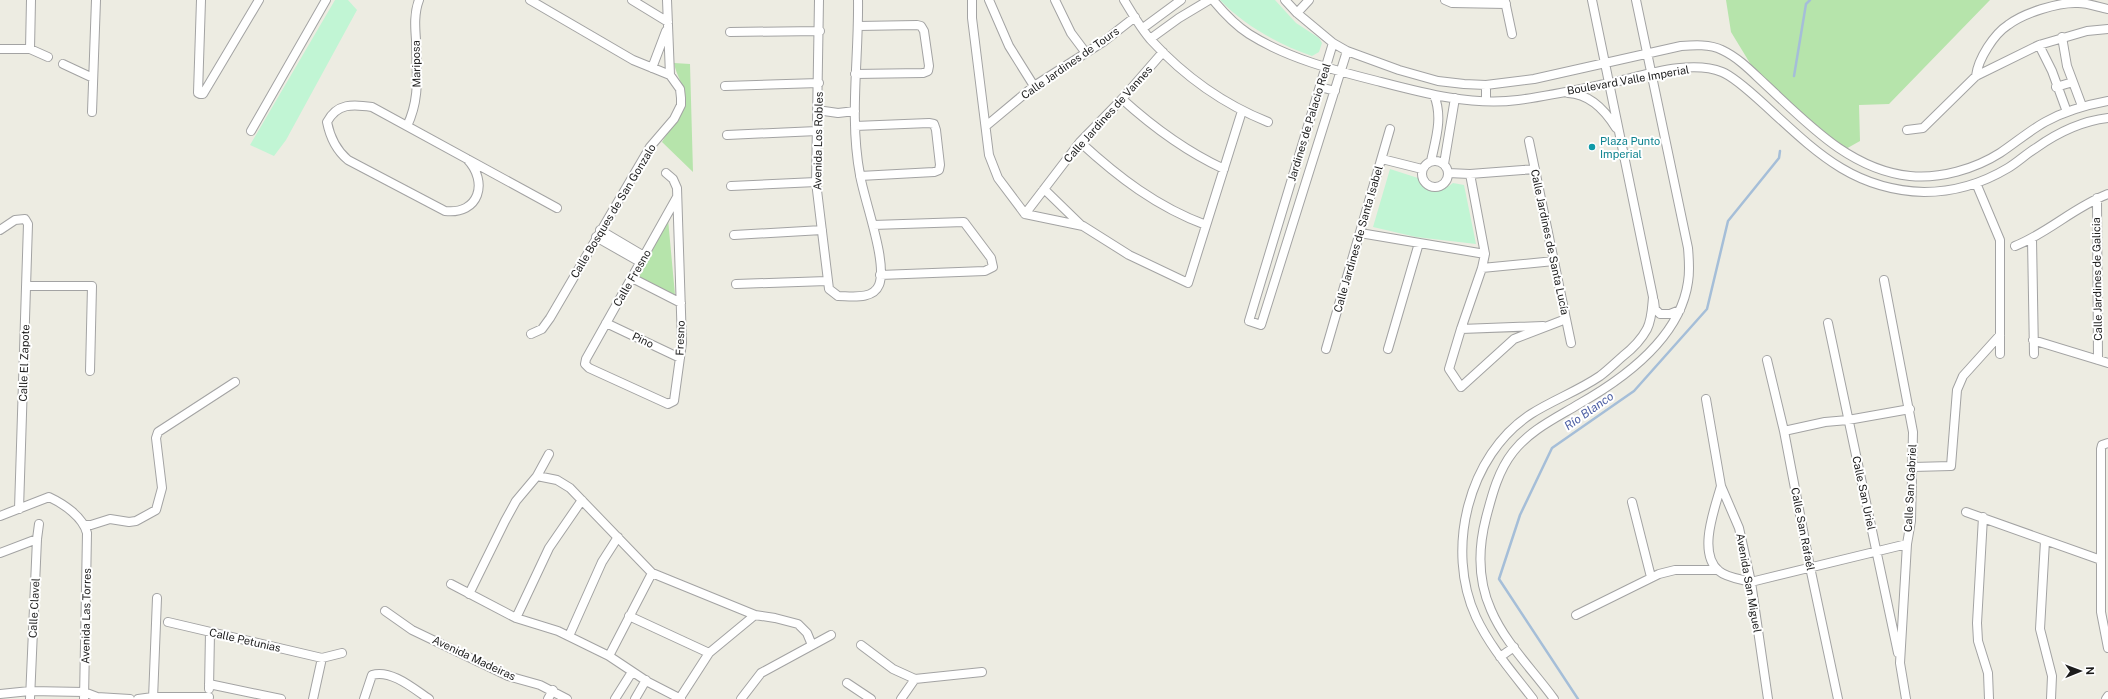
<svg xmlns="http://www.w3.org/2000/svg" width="2108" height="699" viewBox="0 0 2108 699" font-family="'Public Sans',sans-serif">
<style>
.grass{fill:#b6e4ab}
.park{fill:#c1f5d4}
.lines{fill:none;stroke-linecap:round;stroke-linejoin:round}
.stream{stroke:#a5bed8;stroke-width:2.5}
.minor-casing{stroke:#a3a3a3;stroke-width:10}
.minor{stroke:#fff;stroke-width:8}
.culture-dot{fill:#0f9aa8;stroke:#fff;stroke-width:1.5}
.labels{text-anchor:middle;stroke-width:4;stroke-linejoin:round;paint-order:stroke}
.street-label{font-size:11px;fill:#1c1c1c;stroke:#fff}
.culture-label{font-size:11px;fill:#0d838f;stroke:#fff;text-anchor:start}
.water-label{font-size:12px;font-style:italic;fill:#4f61a5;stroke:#fff}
</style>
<rect width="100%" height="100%" fill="#edece2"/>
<path class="grass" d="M 1726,0 L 1990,0 L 1889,104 L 1859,105 L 1860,141 L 1844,150 L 1759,78 L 1731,32 Z
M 674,63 L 690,64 L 693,172 L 662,142 C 672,126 686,110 683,90 C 682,82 676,74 674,63 Z
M 668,219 L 675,295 L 639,277 Z"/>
<path class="park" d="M 335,0 L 348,0 L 357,10 L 286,140 L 274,156 L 250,145 Z
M 1220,0 L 1275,0 L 1296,23 L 1319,38 L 1322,43 L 1319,52 L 1312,56 C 1278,44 1245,26 1220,0 Z
M 1390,169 L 1418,178 C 1425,195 1440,193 1453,183 L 1464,185 L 1476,244 L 1416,237 L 1373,227 Z"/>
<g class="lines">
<path class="stream" d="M 1794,76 L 1806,4 L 1810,0
M 1578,699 L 1499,579 L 1520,515 L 1552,448 L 1634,391 L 1707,309 L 1728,221 L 1779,158 L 1780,151"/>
<g class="minor-casing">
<path id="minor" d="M 201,0 L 198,93 L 200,94 L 203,94 L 259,0
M 530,0 L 633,60 L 670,75 L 680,89 L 681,98 L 681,105 L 674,119 L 650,147 L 550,318 L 542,329 L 531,334
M 632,0 L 668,22
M 667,0 L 670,75
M 819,0 L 816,182 L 829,289 L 838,296 C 851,296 873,300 879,285 C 888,263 864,200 860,175 C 849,117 859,58 858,0
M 972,0 L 972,18 L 989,155 L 998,178 L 1025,214
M 989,0 L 1009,46 L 1034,86
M 1055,0 L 1071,33 L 1086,53
M 1124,0 C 1132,13 1141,29 1151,40 C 1184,76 1223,104 1268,122
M 1213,0 C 1223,12 1235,25 1249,34 C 1287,58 1333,70 1377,81 C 1423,93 1471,106 1518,100 C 1549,96 1580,89 1610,83 C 1642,76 1690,59 1722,72 C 1735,77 1757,98 1768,108 C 1817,153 1854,190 1924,192 C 1953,192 1983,183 2008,168 C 2018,162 2026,154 2036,148 C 2057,133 2082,121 2108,118
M 1285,0 L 1297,13 L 1333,43 L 1347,51 L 1399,70 L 1438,81 L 1464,84 L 1486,85 L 1534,79 L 1681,46 C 1694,45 1710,44 1722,50 C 1739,58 1752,72 1765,84 C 1807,123 1850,170 1910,176 C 1940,179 1975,169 2000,153 C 2015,143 2029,131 2045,122 C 2065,111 2086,105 2108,101
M 1445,0 L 1452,3 L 1506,4
M 1505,1 L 1512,34
M 1297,13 L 1309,0
M 1143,28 L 1181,0
M 730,32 L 820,31
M 2062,37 L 2067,66 L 2082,106
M 1150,39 L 1179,18 L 1209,0
M 1333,43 L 1249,321 L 1261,325 L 1347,51
M 2039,45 L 2052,71 L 2067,112
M 0,49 L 30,49 L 48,57
M 30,49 L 31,0
M 63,64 L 93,78
M 652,68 L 666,31
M 855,74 L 923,73 L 928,71 L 929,66 L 924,31 L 921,26 L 917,25 L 858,26
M 1976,76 C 1978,59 1994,34 2008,25 C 2024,13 2058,2 2078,3 C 2088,3 2098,7 2108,9
M 1486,85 L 1486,101
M 725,86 L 819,83
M 1320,87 L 1335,91
M 2056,87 L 2073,82
M 1568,93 C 1590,94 1605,110 1616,128
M 1122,99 C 1154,128 1185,151 1224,169
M 817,110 L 838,113 L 855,111
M 92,112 L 96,0
M 407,126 C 421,97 416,72 416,40 C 415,27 414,13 419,0
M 855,126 L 929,123 L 934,124 L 936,130 L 940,165 L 939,170 L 934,172 L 860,176
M 986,126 L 1034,86 L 1103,42 L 1135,17
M 1907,130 L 1923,128 L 1976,76 L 2039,45 L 2087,31 L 2108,29
M 251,131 L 326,0
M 727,135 L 817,131
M 1529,141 L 1571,343
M 1080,142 C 1118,177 1157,207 1206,225
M 467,159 C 489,182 479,215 445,211 L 348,160 C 336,150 330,137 327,122 C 337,103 353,104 372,107 L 557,208
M 1382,159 L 1422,169
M 1431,161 C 1436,138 1443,117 1434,95
M1422 174a13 13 0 1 1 26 0a13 13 0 1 1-26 0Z
M 1444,164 L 1455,98
M 666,173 L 673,179 L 677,188 L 682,343 L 674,401 L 668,404 L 589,368 L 585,364 L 586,359 L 677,197
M 1448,173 L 1470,174 L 1535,169
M 1470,174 L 1485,254 L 1482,268 L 1461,329 L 1449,369 L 1461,387 L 1514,339 L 1566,319
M 1976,183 L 2000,240 L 2000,354
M 731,186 L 816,182
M 1044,189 L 1081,225
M 2097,198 L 2098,360
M 1025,214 L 1083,226 L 1129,255 L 1188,283 L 1242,111
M 1025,214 L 1080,142 L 1122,99 L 1163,52
M 873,225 L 964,222 L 991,258 L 993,267 L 985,271 L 880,275
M 0,230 L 15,220 L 25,219 L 28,224 L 19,509
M 600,230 L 644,256
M 1360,233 L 1485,254
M 734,235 L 822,230
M 596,237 L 640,262
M 2032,239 L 2034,354
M 2015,246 C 2048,233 2074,207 2108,194
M 1482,268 L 1554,261
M 632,278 L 681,303
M 1884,280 L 1913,432 L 1911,521 L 1907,544 L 1900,663 L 1906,699
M 736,284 L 827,281
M 27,286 L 92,286 L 90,371
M 1654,301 L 1655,309 L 1660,314 L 1670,314 L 1680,310
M 606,323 L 680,358
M 1828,323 L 1898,653
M 1461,329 L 1543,326
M 2033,340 L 2108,363
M 1326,349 L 1390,129
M 1388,349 L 1419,243
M 1767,360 L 1784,431 L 1810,567 L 1838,699
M 1706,399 L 1721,486 L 1739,528 L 1751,582 L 1768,699
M 1784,431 L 1825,422 L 1848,420 L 1910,409
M 2108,443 L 2102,445 L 2101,449 L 2101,612 L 2108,648
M 1913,467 L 1951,466 L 1957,390 L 1963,376 L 2000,335
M 537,476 L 557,480 L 570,488 L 652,573 L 755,615 L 775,618 L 798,624 L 807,633 L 812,645
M 1721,486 C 1715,508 1697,553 1719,571 C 1727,578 1741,579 1751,582 L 1907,544
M 1632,502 L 1651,577
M 1966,512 L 2101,560
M 0,516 L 49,497 C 64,504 83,517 87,533 L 84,699
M 1983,517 L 1977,623 L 1978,641 L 1988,673 L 1989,699
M 85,525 L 91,525 L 110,519 L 129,522 L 136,521 L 156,510 L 162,488 L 156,438 L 158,432 L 235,382
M 2045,541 L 2040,629 L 2052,676 L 2051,699
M 0,553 L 37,539
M 451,584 L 516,618 L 558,631 L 609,656 L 648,682 L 681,699
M 469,594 L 505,521 L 516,501 L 537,476 L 549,454
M 385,611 L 412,630 L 508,676 L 540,685 L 567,699
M 1576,615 L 1659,574 L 1675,570 L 1718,570
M 629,616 L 709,653
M 516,618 L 549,548 L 582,500
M 168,622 L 322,658 L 342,653
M 569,636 L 602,562 L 618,537
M 861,645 L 893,669 L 915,679 L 982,672
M 609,656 L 652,573
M 1500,657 L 1514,647
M 847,683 L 871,699
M 209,684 L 281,699
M 209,689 L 210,632
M 0,694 L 30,691 L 84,692 L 97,697 L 130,699
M 680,698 L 709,653 L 755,615
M 30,699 L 37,539 L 39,524
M 138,699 L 153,697 L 209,697
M 153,699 L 157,598
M 313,699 L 322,658
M 364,699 L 372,675 C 391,669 414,689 429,699
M 548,699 L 553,690
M 615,699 L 632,672
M 635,699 L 646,680
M 741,699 L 761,673 L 831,635
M 901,699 L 915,679
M 1533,699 C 1513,673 1490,647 1476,617 C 1445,550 1468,455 1531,414 C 1553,400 1578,391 1600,376 C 1608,370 1615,363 1623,356 C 1632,349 1641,340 1647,329 C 1652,319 1652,308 1653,297 L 1592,0
M 1554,699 C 1533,670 1505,643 1491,610 C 1478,581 1478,549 1486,518 C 1492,495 1498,471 1513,452 C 1530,430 1556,418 1579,404 C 1625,378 1680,338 1688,282 C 1690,271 1689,260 1688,248 L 1636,0
M 2106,699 L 2108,696"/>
</g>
<use href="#minor" class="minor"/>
</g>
<circle class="culture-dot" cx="1592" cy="147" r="4"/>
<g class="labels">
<g class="street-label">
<text transform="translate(1070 63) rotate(-35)" y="4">Calle Jardines de Tours</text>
<text transform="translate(416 64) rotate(-91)" y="4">Mariposa</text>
<text transform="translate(1628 80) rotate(-10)" y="4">Boulevard Valle Imperial</text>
<text transform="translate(1108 114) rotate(-48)" y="4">Calle Jardines de Vannes</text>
<text transform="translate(1309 122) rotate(-73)" y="4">Jardines de Palacio Real</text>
<text transform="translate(818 141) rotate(-89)" y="4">Avenida Los Robles</text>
<text transform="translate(613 211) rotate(-59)" y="4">Calle Bosques de San Gonzalo</text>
<text transform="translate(1358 239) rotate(-74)" y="4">Calle Jardines de Santa Isabel</text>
<text transform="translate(1550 242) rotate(78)" y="4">Calle Jardines de Santa Lucía</text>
<text transform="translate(632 278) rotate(-60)" y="4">Calle Fresno</text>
<text transform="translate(2097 279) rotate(-91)" y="4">Calle Jardines de Galicia</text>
<text transform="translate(680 338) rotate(-88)" y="4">Fresno</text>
<text transform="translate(643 340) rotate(25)" y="4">Pino</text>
<text transform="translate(24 363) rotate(-88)" y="4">Calle El Zapote</text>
<text transform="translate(1910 488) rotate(-87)" y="4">Calle San Gabriel</text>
<text transform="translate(1864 493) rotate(78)" y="4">Calle San Uriel</text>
<text transform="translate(1803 529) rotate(79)" y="4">Calle San Rafaél</text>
<text transform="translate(1749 583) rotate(80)" y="4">Avenida San Miguel</text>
<text transform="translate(34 608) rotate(-87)" y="4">Calle Clavel</text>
<text transform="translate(86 616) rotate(-89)" y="4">Avenida Las Torres</text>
<text transform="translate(245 640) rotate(13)" y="4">Calle Petunias</text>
<text transform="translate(474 658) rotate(25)" y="4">Avenida Madeiras</text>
</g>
<g class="culture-label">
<text x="1600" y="145">Plaza Punto<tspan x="1600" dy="13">Imperial</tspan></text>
</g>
<g class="water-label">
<text transform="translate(1589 411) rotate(-35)" y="4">Río Blanco</text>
</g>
</g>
<g transform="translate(2080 671) rotate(89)" stroke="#ffffff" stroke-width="3" paint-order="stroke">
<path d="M0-3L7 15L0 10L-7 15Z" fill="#1c1c1c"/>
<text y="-6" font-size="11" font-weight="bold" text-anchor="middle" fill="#1c1c1c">N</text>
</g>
</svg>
